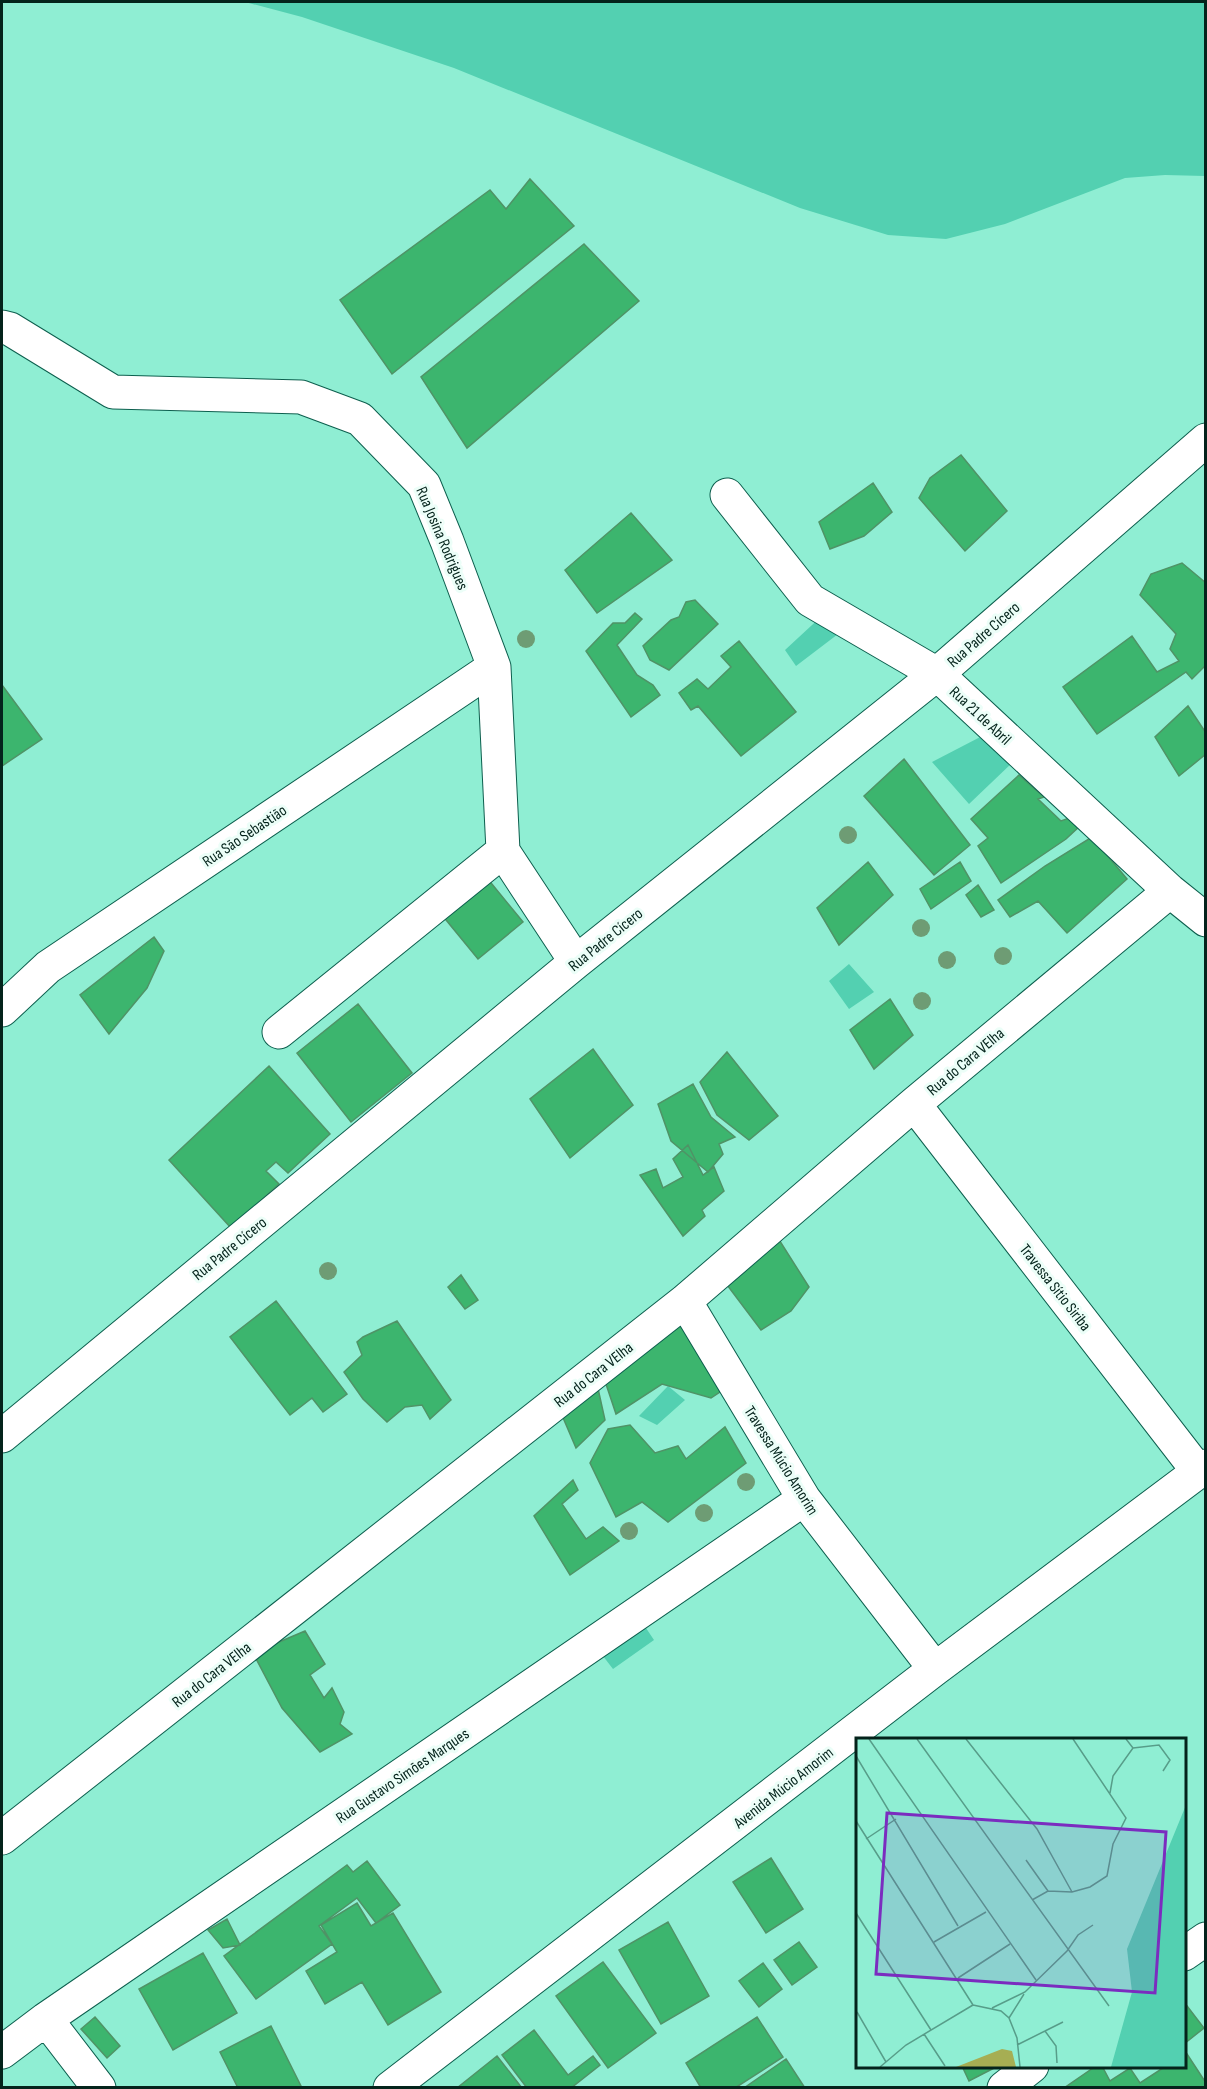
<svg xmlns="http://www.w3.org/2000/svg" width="1207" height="2089" viewBox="0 0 1207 2089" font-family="'Sofia Sans Condensed',sans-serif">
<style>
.water{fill:#53d0b1}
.building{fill:#3cb56e;stroke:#4f9366;stroke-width:1.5}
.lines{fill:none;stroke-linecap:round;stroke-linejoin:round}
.minor-casing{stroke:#0d5f4e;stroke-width:35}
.minor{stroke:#fff;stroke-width:33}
.tree{fill:#6e9c74}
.labels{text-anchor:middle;stroke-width:6;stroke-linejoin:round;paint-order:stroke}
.street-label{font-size:16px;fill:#04231b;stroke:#ecfef8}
.inset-road{fill:none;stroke:#579d89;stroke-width:1.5}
.view{fill:#7b2cbf;fill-opacity:0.15;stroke:#7b2cbf;stroke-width:3}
.inset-edge{fill:none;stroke:#04231b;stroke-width:3}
</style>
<rect width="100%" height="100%" fill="#8feed3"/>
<path class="water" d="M 245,2 L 1205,2 L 1205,176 L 1165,175 L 1125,178 L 1005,224 L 946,239 L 888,235 L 800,208 L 454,68 L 302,17 Z
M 825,613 L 842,631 L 796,666 L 785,650 Z
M 986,734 L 1013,762 L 969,804 L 932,762 Z
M 849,964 L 874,992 L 849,1009 L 829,981 Z
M 668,1386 L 685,1400 L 657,1425 L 639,1416 Z
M 640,1619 L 654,1640 L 613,1669 L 596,1647 Z"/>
<path class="building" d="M 530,179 L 574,226 L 392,374 L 340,300 L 490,190 L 506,209 Z
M 584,244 L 639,301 L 467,448 L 421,377 Z
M 961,455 L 1007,511 L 965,551 L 919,498 L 930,478 Z
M 873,483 L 892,512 L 864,536 L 830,549 L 819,522 Z
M 631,513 L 672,560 L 597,613 L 565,570 Z
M 1182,563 L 1206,583 L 1206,665 L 1192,679 L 1186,672 L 1097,734 L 1063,687 L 1132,636 L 1157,672 L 1179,661 L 1170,649 L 1176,634 L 1140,595 L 1151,574 Z
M 695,600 L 718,624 L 669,670 L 650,660 L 643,646 L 671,620 L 679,617 L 686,602 Z
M 635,613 L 642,619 L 617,645 L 637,675 L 653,685 L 660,695 L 631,717 L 586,651 L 613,623 L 625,623 Z
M 739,641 L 796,712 L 741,756 L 698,706 L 691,710 L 679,693 L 697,679 L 708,689 L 731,667 L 721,656 Z
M 2,685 L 42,739 L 2,766 Z
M 1188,706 L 1206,733 L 1206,754 L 1179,776 L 1155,737 Z
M 904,759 L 970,845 L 934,875 L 864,796 Z
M 1019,775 L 1044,797 L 1038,799 L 1061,821 L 1078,815 L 1082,824 L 1066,839 L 1001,883 L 978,846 L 988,838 L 971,819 Z
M 1092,837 L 1127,879 L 1067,933 L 1038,901 L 1010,917 L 998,900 L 1045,866 Z
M 868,862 L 893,895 L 839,945 L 817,908 Z
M 960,862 L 971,881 L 931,909 L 920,889 Z
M 487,878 L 523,922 L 478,959 L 442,915 Z
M 978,885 L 994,910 L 981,917 L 966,895 Z
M 154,937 L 164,951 L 147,988 L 109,1034 L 80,995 Z
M 890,999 L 913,1035 L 874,1069 L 850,1030 Z
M 358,1004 L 412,1073 L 351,1122 L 297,1053 Z
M 593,1049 L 633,1105 L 570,1158 L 530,1099 Z
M 727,1052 L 778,1116 L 749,1140 L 717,1115 L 700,1082 Z
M 269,1066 L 330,1134 L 288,1173 L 276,1162 L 266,1171 L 279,1184 L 231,1228 L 169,1160 Z
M 693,1084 L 711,1117 L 735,1137 L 719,1144 L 723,1154 L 708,1172 L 671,1141 L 658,1104 Z
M 688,1145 L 703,1175 L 714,1167 L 724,1191 L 702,1210 L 705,1216 L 683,1236 L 640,1175 L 656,1169 L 663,1188 L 683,1177 L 673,1159 Z
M 776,1235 L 809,1287 L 791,1311 L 761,1330 L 721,1277 Z
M 461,1275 L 478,1300 L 465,1309 L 448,1287 Z
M 276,1301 L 347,1394 L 323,1412 L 312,1398 L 290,1415 L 230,1337 Z
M 397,1321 L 451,1400 L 430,1419 L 422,1405 L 405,1407 L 387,1422 L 363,1399 L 344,1372 L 362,1355 L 357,1342 L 363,1337 Z
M 679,1324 L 729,1386 L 711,1398 L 662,1384 L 616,1414 L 601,1369 Z
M 595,1375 L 605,1420 L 576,1448 L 558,1406 Z
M 630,1425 L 655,1453 L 678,1446 L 686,1459 L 725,1427 L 746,1463 L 668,1522 L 642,1502 L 616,1517 L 590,1463 L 608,1429 Z
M 573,1480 L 578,1490 L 562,1504 L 586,1539 L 603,1527 L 619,1541 L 570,1575 L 534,1516 Z
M 305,1631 L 325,1664 L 310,1675 L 324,1698 L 332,1688 L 344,1712 L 340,1724 L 352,1734 L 320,1752 L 282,1708 L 253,1653 Z
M 771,1858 L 803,1909 L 766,1933 L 733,1882 Z
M 367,1861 L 400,1905 L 376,1923 L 357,1898 L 319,1926 L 332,1944 L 256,1999 L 224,1956 L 347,1865 L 353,1872 Z
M 357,1903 L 371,1926 L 393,1913 L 441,1992 L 388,2025 L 362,1982 L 325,2004 L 306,1971 L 337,1952 L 321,1925 Z
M 227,1919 L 240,1945 L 223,1948 L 208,1930 Z
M 668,1922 L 709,1996 L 661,2024 L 619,1950 Z
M 799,1942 L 817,1967 L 792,1985 L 774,1960 Z
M 203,1953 L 237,2013 L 173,2050 L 139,1989 Z
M 603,1962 L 656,2033 L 608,2068 L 556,1996 Z
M 763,1963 L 782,1989 L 759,2007 L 739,1981 Z
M 1184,2002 L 1204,2028 L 1184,2044 Z
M 95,2017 L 120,2046 L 107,2058 L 81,2029 Z
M 757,2017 L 783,2057 L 735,2088 L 701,2088 L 686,2063 Z
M 271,2026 L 302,2088 L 238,2088 L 220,2052 Z
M 534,2030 L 568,2075 L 593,2056 L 600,2065 L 571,2088 L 527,2088 L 502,2055 Z
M 1187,2054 L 1206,2083 L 1206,2088 L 1064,2088 L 1096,2066 L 1102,2066 L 1110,2081 L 1130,2068 L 1140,2083 L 1166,2066 L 1184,2066 L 1184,2055 Z
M 497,2056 L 522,2088 L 457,2088 Z
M 786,2059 L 805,2088 L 744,2088 Z
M 962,2066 L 998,2066 L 969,2081 Z"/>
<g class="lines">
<g class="minor-casing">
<path id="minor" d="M 2,327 L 10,329 L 113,392 L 301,397 L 360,419 L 424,485 L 447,541 L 494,667 L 503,851 L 576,962
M 727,495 L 810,600 L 937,674 L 1170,891 L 1206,920
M 2,1010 L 48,967 L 494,667
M 279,1032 L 503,851
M 914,1104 L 1198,1471
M 685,1301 L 804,1499 L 935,1669
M 2,1436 L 576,962 L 937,674 L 1206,440
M 2,1838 L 685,1301 L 914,1104 L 1170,891
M 1184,1954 L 1206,1939
M 46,2019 L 99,2088
M 2,2052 L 46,2019 L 804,1499
M 390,2088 L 935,1669 L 1206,1466
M 1004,2088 L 1032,2066"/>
</g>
<use href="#minor" class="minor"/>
</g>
<g class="tree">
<circle cx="526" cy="639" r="9"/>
<circle cx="848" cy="835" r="9"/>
<circle cx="921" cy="928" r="9"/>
<circle cx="1003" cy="956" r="9"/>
<circle cx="947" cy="960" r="9"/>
<circle cx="922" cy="1001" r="9"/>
<circle cx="328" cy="1271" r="9"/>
<circle cx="746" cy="1482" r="9"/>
<circle cx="704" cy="1513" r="9"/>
<circle cx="629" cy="1531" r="9"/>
</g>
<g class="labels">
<g class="street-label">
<text transform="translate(443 538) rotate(67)" y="6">Rua Josina Rodrigues</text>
<text transform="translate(983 634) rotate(-41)" y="6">Rua Padre Cícero</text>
<text transform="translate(981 715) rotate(43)" y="6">Rua 21 de Abril</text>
<text transform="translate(244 835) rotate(-34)" y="6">Rua São Sebastião</text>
<text transform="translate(605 939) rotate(-39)" y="6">Rua Padre Cícero</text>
<text transform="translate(965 1061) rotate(-40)" y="6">Rua do Cara VElha</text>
<text transform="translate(229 1248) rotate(-39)" y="6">Rua Padre Cícero</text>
<text transform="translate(1056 1287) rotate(52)" y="6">Travessa Sítio Siriba</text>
<text transform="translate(593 1374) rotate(-38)" y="6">Rua do Cara VElha</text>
<text transform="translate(782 1460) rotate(58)" y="6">Travessa Múcio Amorim</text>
<text transform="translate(211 1674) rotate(-38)" y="6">Rua do Cara VElha</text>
<text transform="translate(402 1775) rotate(-34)" y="6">Rua Gustavo Simões Marques</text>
<text transform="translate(783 1787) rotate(-38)" y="6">Avenida Múcio Amorim</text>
</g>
</g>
<g transform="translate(856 1738)">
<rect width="330" height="330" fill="#8feed3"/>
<path d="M 146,311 L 156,313 L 160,329 L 100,329 Z" fill="#a6ae53"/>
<path d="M 330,67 L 330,329 L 255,329 L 276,254 L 271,211 Z" fill="#53d0b1"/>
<path class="inset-road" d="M 13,1 L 180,242M 61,1 L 253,268M 110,1 L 181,91 L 216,154M 277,10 L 303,7 L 314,22 L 307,33M 0,18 L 102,188M 254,55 L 257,38 L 277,10 L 270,1M 0,83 L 117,267M 10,101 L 40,81M 170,122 L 192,153M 176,162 L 192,153 L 216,154 L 234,149 L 251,138 L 257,106 L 270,80 L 217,1M 0,175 L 75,292M 78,204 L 130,174M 102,240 L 154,206M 117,267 L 145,273 L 153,280 L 161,300 L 164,329M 136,270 L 169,254 L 211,213 L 222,197 L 237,187M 1,274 L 30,324M 153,280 L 168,256M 189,293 L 207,284M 68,296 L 89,328M 161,307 L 189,293 L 200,308 L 201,325M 24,329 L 50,307 L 117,267"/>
<path class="view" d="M 31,75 L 310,94 L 299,255 L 20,236 Z"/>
<rect width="330" height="330" class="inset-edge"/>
</g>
<rect width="1207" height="2089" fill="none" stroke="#04231b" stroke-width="6"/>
</svg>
